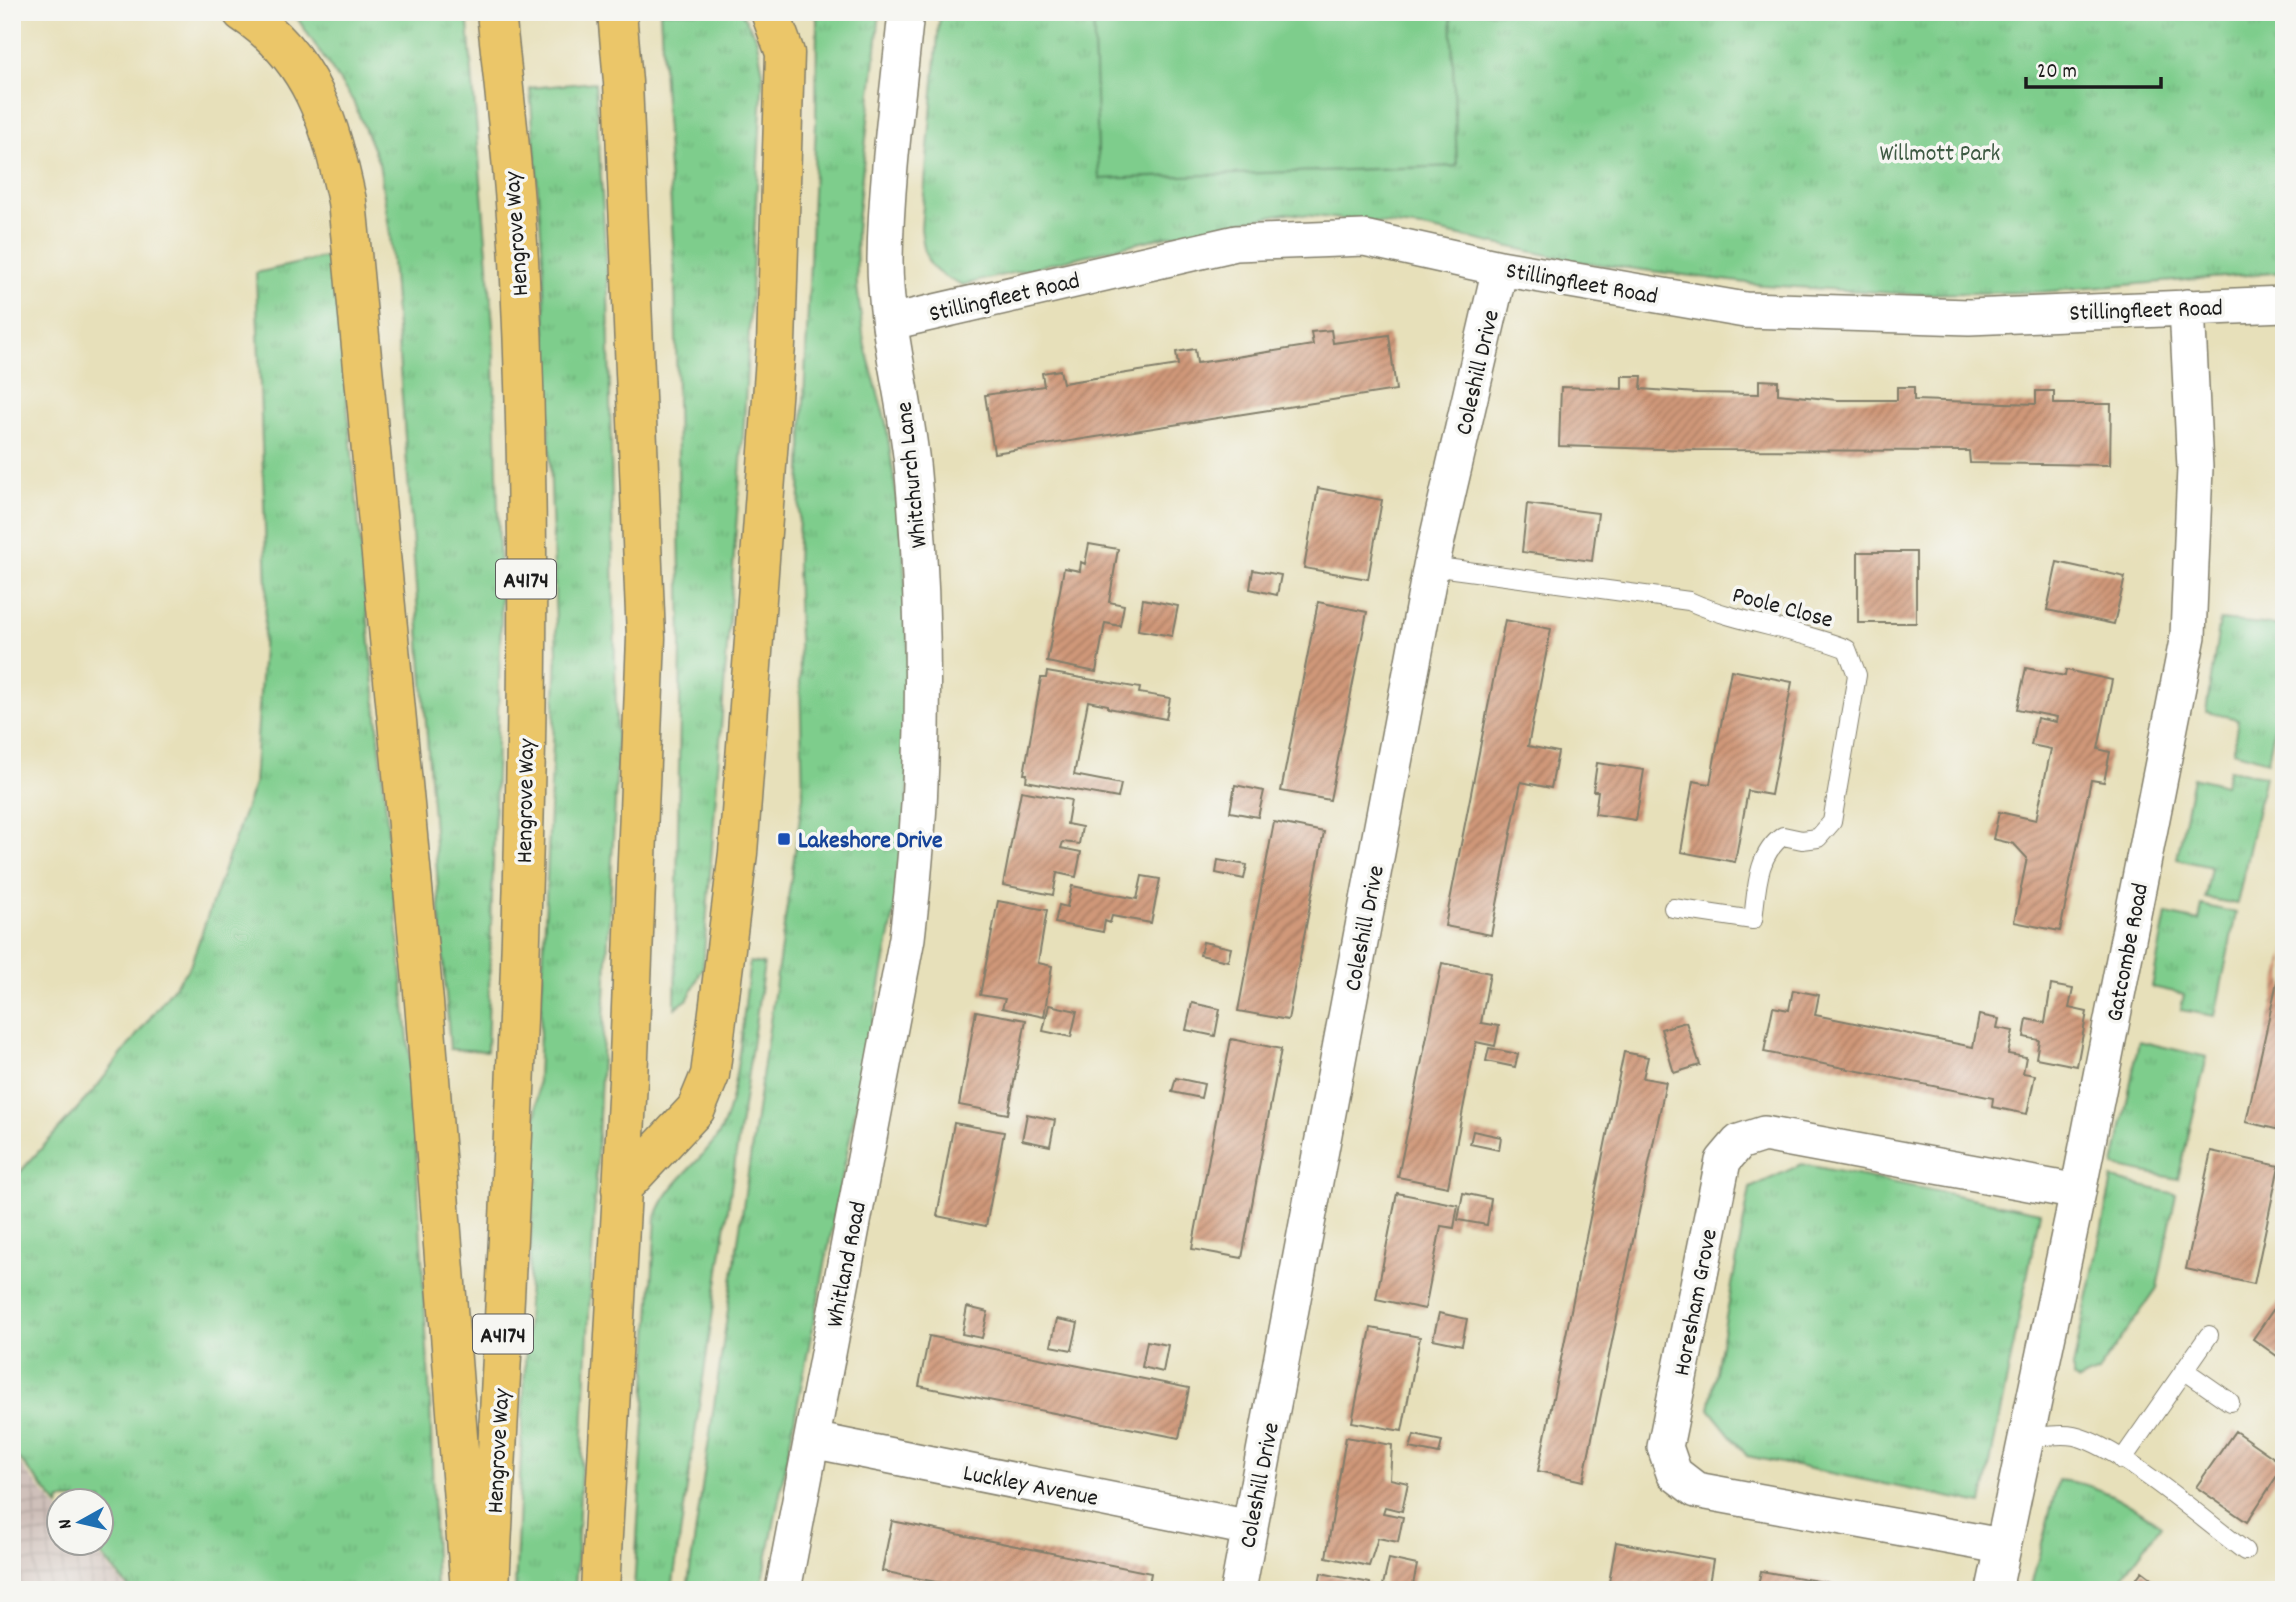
<svg xmlns="http://www.w3.org/2000/svg" width="2296" height="1602" viewBox="0 0 2296 1602" font-family="Dekko,sans-serif">
<style>
.industrial{fill:url(#industrial-grid)}
.grass{fill:url(#grass-tufts);stroke:#4d7454;stroke-width:2}
.pitch{fill:#7ecd8c;stroke:#4d7454;stroke-width:2}
.building{fill:url(#building-hatch)}
.lines{fill:none;stroke-linecap:round;stroke-linejoin:round}
.lane-casing{stroke:#827e6b;stroke-width:20}
.street-casing{stroke:#827e6b;stroke-width:38}
.highway-casing{stroke:#827e6b;stroke-width:41}
.lane{stroke:#fff;stroke-width:18}
.street{stroke:#fff;stroke-width:35}
.highway{stroke:#ebc669;stroke-width:38}
.transit-dot{fill:#1a4fb4;stroke:#f6f6f2;stroke-width:2.5}
.labels{text-anchor:middle;stroke-width:7;stroke-linejoin:round;paint-order:stroke}
.shield{fill:#f6f6f2;stroke:#5d5d5c;stroke-width:2}
.shield-label{font-size:23px;font-weight:bold;fill:#1c1c1c}
.park-label{font-size:24px;fill:#3e5a43;stroke:#f6f6f2}
.street-label{font-size:24px;fill:#1c1c1c;stroke:#f6f6f2}
.transit-label{font-size:24px;font-weight:bold;fill:#164399;stroke:#f6f6f2;text-anchor:start}
</style>
<defs>
<pattern id="industrial-grid" width="8" height="8" patternUnits="userSpaceOnUse" patternTransform="scale(1.75)"><rect width="8" height="8" fill="#cfc0ba"/><path d="M0 4h8M4 0v8" fill="none" stroke="#b1a49f"/></pattern>
<pattern id="grass-tufts" width="24" height="20" patternUnits="userSpaceOnUse" patternTransform="scale(1.75)"><rect width="24" height="20" fill="#7ecd8c"/><path d="M3 7l-1-3M5 7V3M7 7l1-3M15 17l-1-3M17 17v-4M19 17l1-3" fill="none" stroke="#6caf78"/></pattern>
<pattern id="building-hatch" width="6" height="6" patternUnits="userSpaceOnUse" patternTransform="scale(1.75)"><rect width="6" height="6" fill="#d09879"/><path d="M-1 1l2-2M0 6l6-6M5 7l2-2" fill="none" stroke="#a87b62"/></pattern>
</defs>
<rect width="100%" height="100%" fill="#f6f6f2"/>
<filter id="ink" filterUnits="userSpaceOnUse"><feTurbulence type="fractalNoise" baseFrequency=".0143" numOctaves="2"/><feDisplacementMap in="SourceGraphic" scale="14" xChannelSelector="R" yChannelSelector="G"/><feConvolveMatrix kernelMatrix="1 2 1 2 8 2 1 2 1" color-interpolation-filters="sRGB"/></filter>
<filter id="wash" filterUnits="userSpaceOnUse"><feTurbulence type="fractalNoise" baseFrequency=".00686" numOctaves="4" result="noise"/><feDisplacementMap in="SourceGraphic" scale="28" xChannelSelector="R" yChannelSelector="G"/><feGaussianBlur stdDeviation="1.57" result="paint"/><feColorMatrix in="noise" values="0 0 0 0 0 0 0 0 0 0 0 0 0 0 0 0 0 1.4 0 .05"/><feComposite in="paint" operator="in"/></filter>
<g filter="url(#wash)">
<rect width="100%" height="100%" fill="#e7e0ba"/>
<path class="industrial" d="M 12,1455 L 59,1510 L 60,1542 L 88,1543 L 129,1590 L 12,1590 Z"/>
<path class="grass" d="M 293,12 L 467,12 L 493,325 L 501,618 L 487,1051 L 450,1049 L 390,234 L 379,163 L 353,101 Z
M 660,12 L 741,12 L 756,37 L 763,72 L 744,422 L 703,967 L 688,999 L 675,1008 L 681,644 L 675,278 Z
M 812,12 L 880,12 L 856,230 L 857,286 L 864,342 L 886,423 L 903,542 L 912,719 L 904,863 L 761,1590 L 687,1590 L 803,796 L 797,562 L 816,123 L 817,19 Z
M 940,12 L 2284,12 L 2284,272 L 2041,292 L 1907,294 L 1763,285 L 1580,262 L 1423,228 L 1286,213 L 1154,239 L 962,285 C 929,272 925,263 921,228 Z
M 595,82 L 608,292 L 617,762 L 575,1590 L 515,1590 L 557,654 L 543,260 L 530,88 Z
M 333,255 L 412,1081 L 430,1402 L 436,1590 L 131,1590 L 91,1543 L 102,1542 L 102,1500 L 60,1500 L 59,1506 L 12,1451 L 12,1181 L 95,1089 L 190,966 L 254,784 L 267,587 L 256,273 Z
M 2220,620 L 2284,626 L 2284,677 L 2268,761 L 2233,751 L 2238,719 L 2206,712 Z
M 2229,770 L 2265,776 L 2237,904 L 2205,898 L 2211,867 L 2177,859 L 2193,777 L 2225,785 Z
M 2202,905 L 2236,913 L 2215,1016 L 2181,1010 L 2184,994 L 2152,987 L 2166,914 L 2199,921 Z
M 750,962 L 764,964 L 672,1590 L 634,1590 L 656,1217 C 667,1182 702,1163 720,1132 C 738,1100 744,1003 750,962 Z
M 2139,1041 L 2207,1057 L 2178,1179 L 2114,1166 Z
M 1802,1164 L 2040,1212 L 1982,1504 L 1747,1456 L 1709,1409 L 1750,1188 Z
M 2112,1179 L 2176,1194 L 2157,1288 L 2098,1372 L 2079,1381 L 2073,1377 L 2073,1367 Z
M 2058,1480 C 2099,1483 2128,1503 2161,1525 L 2113,1590 L 2030,1590 Z"/>
<path class="pitch" d="M 1093,12 L 1451,12 L 1457,166 L 1099,179 Z"/>
<g id="blocks">
<path class="building" d="M 1331,330 L 1333,343 L 1389,335 L 1396,390 L 994,453 L 985,395 L 1044,386 L 1042,373 L 1060,370 L 1063,383 L 1178,365 L 1176,352 L 1195,349 L 1197,363 L 1313,345 L 1311,332 Z
M 1622,376 L 1642,376 L 1641,389 L 1697,393 L 1759,394 L 1759,380 L 1778,381 L 1778,394 L 1837,400 L 1897,400 L 1897,387 L 1914,387 L 1914,400 L 2036,404 L 2036,391 L 2054,391 L 2054,404 L 2111,404 L 2110,465 L 1970,463 L 1969,451 L 1696,450 L 1559,446 L 1561,387 L 1622,389 Z
M 1318,488 L 1382,500 L 1368,579 L 1304,568 Z
M 1527,504 L 1598,513 L 1592,561 L 1522,552 Z
M 1089,544 L 1118,549 L 1109,602 L 1124,605 L 1120,626 L 1105,623 L 1096,672 L 1047,662 L 1064,568 L 1080,571 L 1081,562 L 1085,564 Z
M 1858,552 L 1916,552 L 1916,623 L 1858,623 Z
M 2057,562 L 2125,577 L 2114,624 L 2047,610 Z
M 1253,570 L 1281,575 L 1277,595 L 1250,589 Z
M 1143,599 L 1178,606 L 1172,636 L 1138,630 Z
M 1318,602 L 1367,612 L 1330,800 L 1281,791 Z
M 1505,620 L 1551,629 L 1528,746 L 1558,752 L 1551,788 L 1521,782 L 1491,935 L 1445,926 Z
M 2026,668 L 2065,676 L 2066,670 L 2112,680 L 2098,749 L 2110,752 L 2104,782 L 2091,780 L 2060,931 L 2014,922 L 2027,858 L 2014,844 L 1993,839 L 1999,812 L 2036,820 L 2051,749 L 2031,745 L 2037,718 L 2056,722 L 2057,717 L 2017,709 Z
M 1731,670 L 1792,682 L 1771,795 L 1748,791 L 1735,862 L 1681,852 L 1693,781 L 1710,784 Z
M 1047,672 L 1140,688 L 1139,693 L 1170,698 L 1166,719 L 1108,708 L 1108,705 L 1088,701 L 1074,775 L 1121,784 L 1118,798 L 1026,781 L 1027,774 L 1024,774 L 1041,678 L 1046,678 Z
M 1597,763 L 1644,770 L 1636,820 L 1595,814 L 1598,791 L 1593,791 Z
M 1235,785 L 1264,791 L 1258,817 L 1230,812 Z
M 1021,791 L 1071,800 L 1067,824 L 1082,827 L 1079,844 L 1063,842 L 1061,848 L 1081,852 L 1076,877 L 1057,873 L 1053,895 L 1003,885 Z
M 1274,822 L 1324,832 L 1288,1020 L 1238,1011 Z
M 1218,860 L 1247,865 L 1244,879 L 1216,873 Z
M 1142,876 L 1160,879 L 1151,923 L 1112,916 L 1110,923 L 1105,921 L 1103,932 L 1055,923 L 1059,905 L 1067,907 L 1072,886 L 1137,899 Z
M 998,901 L 1047,910 L 1038,963 L 1052,966 L 1044,1017 L 1002,1008 L 1005,999 L 980,995 Z
M 1203,942 L 1231,948 L 1228,961 L 1200,955 Z
M 2284,950 L 2284,1131 L 2246,1122 Z
M 1442,963 L 1490,973 L 1481,1023 L 1499,1026 L 1495,1046 L 1476,1042 L 1448,1187 L 1398,1177 Z
M 2051,985 L 2073,989 L 2069,1008 L 2087,1012 L 2077,1066 L 2036,1058 L 2039,1040 L 2024,1037 L 2027,1019 L 2045,1023 Z
M 1793,990 L 1819,995 L 1815,1015 L 1973,1047 L 1979,1015 L 1999,1019 L 1997,1028 L 2013,1031 L 2008,1054 L 2026,1057 L 2023,1073 L 2035,1075 L 2027,1114 L 1992,1107 L 1993,1098 L 1764,1052 L 1773,1007 L 1789,1010 Z
M 1192,1003 L 1220,1009 L 1215,1036 L 1186,1030 Z
M 1049,1005 L 1077,1011 L 1071,1037 L 1043,1031 Z
M 976,1011 L 1026,1020 L 1008,1114 L 959,1105 Z
M 1686,1022 L 1700,1065 L 1674,1073 L 1661,1029 Z
M 1231,1039 L 1281,1049 L 1242,1258 L 1192,1249 Z
M 1489,1048 L 1518,1054 L 1515,1067 L 1486,1061 Z
M 1624,1052 L 1648,1057 L 1643,1078 L 1666,1082 L 1583,1481 L 1538,1471 Z
M 1176,1078 L 1204,1084 L 1201,1098 L 1172,1092 Z
M 1027,1114 L 1055,1120 L 1050,1146 L 1022,1140 Z
M 954,1123 L 1004,1132 L 986,1226 L 937,1216 Z
M 1473,1131 L 1501,1137 L 1499,1150 L 1470,1144 Z
M 2211,1151 L 2279,1166 L 2254,1284 L 2186,1269 Z
M 1397,1193 L 1458,1205 L 1454,1228 L 1441,1226 L 1425,1309 L 1376,1299 Z
M 1463,1193 L 1491,1199 L 1487,1225 L 1458,1220 Z
M 2284,1294 L 2284,1361 L 2253,1339 Z
M 967,1307 L 988,1312 L 982,1338 L 962,1334 Z
M 1439,1313 L 1467,1319 L 1462,1345 L 1433,1339 Z
M 1057,1319 L 1078,1323 L 1072,1350 L 1051,1346 Z
M 1371,1328 L 1420,1337 L 1402,1431 L 1352,1422 Z
M 929,1336 L 1189,1388 L 1179,1438 L 919,1386 Z
M 1147,1341 L 1168,1345 L 1163,1372 L 1142,1367 Z
M 2235,1431 L 2284,1465 L 2247,1522 L 2196,1487 Z
M 1414,1435 L 1442,1441 L 1439,1454 L 1410,1448 Z
M 1346,1437 L 1392,1445 L 1390,1479 L 1408,1483 L 1402,1511 L 1385,1507 L 1383,1513 L 1403,1517 L 1398,1542 L 1378,1538 L 1369,1566 L 1326,1557 Z
M 892,1521 L 1151,1573 L 1148,1590 L 975,1590 L 882,1571 Z
M 1616,1542 L 1713,1560 L 1708,1590 L 1608,1588 Z
M 1389,1559 L 1417,1565 L 1412,1590 L 1383,1585 Z
M 1761,1571 L 1858,1588 L 1858,1590 L 1757,1590 Z
M 2142,1571 L 2167,1590 L 2128,1590 Z
M 1321,1573 L 1370,1583 L 1369,1590 L 1318,1590 Z"/>
</g>
</g>
<g filter="url(#ink)">
<use href="#blocks" fill-opacity="0" stroke="#827e6b" stroke-width="2"/>
<g class="lines">
<g class="lane-casing">
<path id="lane" d="M 1431,566 L 1689,601 C 1740,624 1795,628 1847,649 L 1857,675 L 1832,822 L 1818,838 L 1802,840 L 1783,836 C 1756,855 1757,890 1753,920 L 1673,908
M 2184,1370 L 2230,1402
M 2025,1438 C 2040,1437 2059,1433 2074,1436 C 2120,1446 2205,1521 2245,1551
M 2122,1460 L 2209,1335"/>
</g>
<g class="street-casing">
<path id="street" d="M 891,322 L 1236,243 L 1364,238 L 1500,268 L 1745,310 L 1969,317 L 2284,304
M 812,1440 L 1250,1528
M 2001,1546 L 1696,1490 L 1674,1473 L 1665,1447 L 1723,1161 L 1739,1142 L 1764,1134 L 2078,1192
M 783,1590 L 907,938 C 926,784 927,629 913,474 C 907,403 885,332 885,260 C 886,177 898,94 906,12
M 1238,1590 L 1431,566 L 1500,268
M 1994,1590 L 2078,1192 L 2188,636 L 2195,468 L 2187,307"/>
</g>
<g class="highway-casing">
<path id="highway" d="M 242,12 C 312,58 330,122 347,201 L 424,1002 L 470,1590
M 621,1189 L 696,1109 L 710,1075 L 738,853 L 776,345 L 785,53 L 770,12
M 490,1587 C 512,1152 541,716 520,280 C 516,191 505,101 496,12
M 600,1590 L 628,1081 L 646,638 L 623,82 L 617,12"/>
</g>
<use href="#lane" class="lane"/>
<use href="#street" class="street"/>
<use href="#highway" class="highway"/>
</g>
</g>
<rect class="transit-dot" x="777" y="832" width="14" height="14" rx="3.5"/>
<g class="labels">
<g class="shield">
<rect x="496" y="559.5" width="60" height="39" rx="5"/>
<rect x="473" y="1314.5" width="60" height="39" rx="5"/>
</g>
<g class="shield-label">
<text x="526" y="587">A4174</text>
<text x="503" y="1342">A4174</text>
</g>
<g class="park-label">
<text x="1940" y="160">Willmott Park</text>
</g>
<g class="street-label">
<text transform="translate(515 234) rotate(-94)" y="8">Hengrove Way</text>
<text transform="translate(1582 282) rotate(10)" y="8">Stillingfleet Road</text>
<text transform="translate(1004 296) rotate(-13)" y="8">Stillingfleet Road</text>
<text transform="translate(2146 309) rotate(-2)" y="8">Stillingfleet Road</text>
<text transform="translate(1476 372) rotate(-77)" y="8">Coleshill Drive</text>
<text transform="translate(910 475) rotate(-96)" y="8">Whitchurch Lane</text>
<text transform="translate(1783 606) rotate(15)" y="8">Poole Close</text>
<text transform="translate(524 801) rotate(-89)" y="8">Hengrove Way</text>
<text transform="translate(1363 928) rotate(-79)" y="8">Coleshill Drive</text>
<text transform="translate(2126 952) rotate(-79)" y="8">Gatcombe Road</text>
<text transform="translate(845 1264) rotate(-79)" y="8">Whitland Road</text>
<text transform="translate(1694 1302) rotate(-79)" y="8">Horesham Grove</text>
<text transform="translate(497 1451) rotate(-87)" y="8">Hengrove Way</text>
<text transform="translate(1031 1484) rotate(11)" y="8">Luckley Avenue</text>
<text transform="translate(1258 1485) rotate(-79)" y="8">Coleshill Drive</text>
</g>
<g class="transit-label">
<text x="798" y="847">Lakeshore Drive</text>
</g>
</g>
<rect width="2296" height="1602" fill="none" stroke="#f6f6f2" stroke-width="42"/>
<g transform="translate(80 1522) rotate(262)"><circle r="33" fill="#f6f6f2" stroke="#9f9f9c" stroke-width="2"/>
<path d="M0-5L12 26L0 18L-12 26Z" fill="#1f6fb2"/>
<text y="-10" font-size="19" font-weight="bold" text-anchor="middle" fill="#1c1c1c">N</text>
</g>
<path d="M2026 77v10h135v-10" fill="none" stroke="#1c1c1c" stroke-width="3.5"/>
<text x="2037" y="77" font-size="21" fill="#1c1c1c" stroke="#f6f6f2" stroke-width="5" paint-order="stroke">20 m</text>
</svg>
